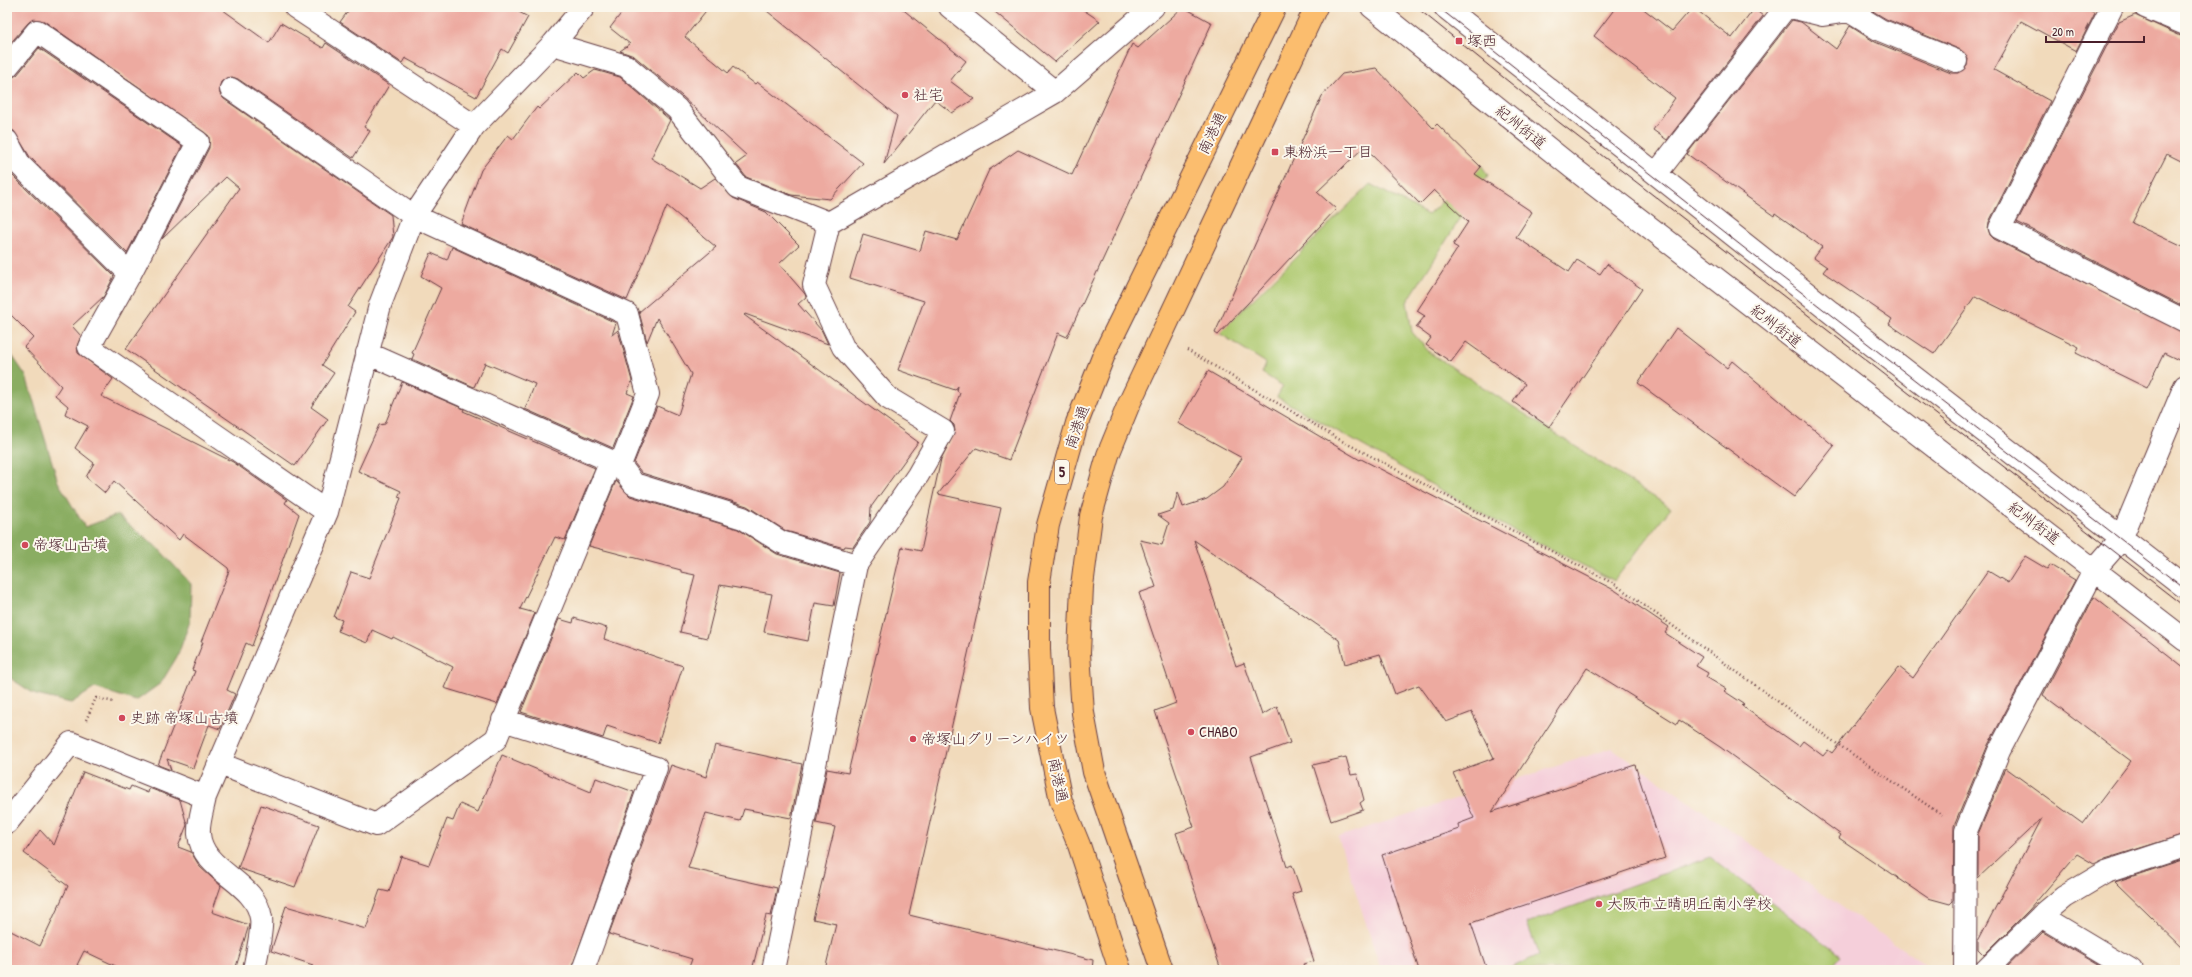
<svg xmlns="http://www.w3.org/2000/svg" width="2192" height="977" viewBox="0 0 2192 977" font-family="'Patrick Hand','Klee One',sans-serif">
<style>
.built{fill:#f5cfda}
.green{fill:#aec970;stroke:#7c744e}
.forest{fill:#8aad62;stroke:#6a6646}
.building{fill:#edaaa0}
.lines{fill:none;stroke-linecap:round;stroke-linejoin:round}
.minor-casing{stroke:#633b41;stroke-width:24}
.major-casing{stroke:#633b41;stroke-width:24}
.path{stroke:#633b41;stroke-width:2.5;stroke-dasharray:1 3;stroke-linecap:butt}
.minor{stroke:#fff;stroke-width:22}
.major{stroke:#fbbd6e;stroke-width:22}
.tram{stroke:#4a1f2b;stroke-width:1}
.poi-dot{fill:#d1495b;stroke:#fbf7ec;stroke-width:1.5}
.labels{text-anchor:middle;stroke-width:4;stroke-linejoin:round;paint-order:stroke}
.shield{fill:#fbf7ec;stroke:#7f6065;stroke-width:1}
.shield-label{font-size:14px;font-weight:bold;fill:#4a1f2b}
.poi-label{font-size:15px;fill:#4a1f2b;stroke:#fbf7ec;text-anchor:start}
.street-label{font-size:15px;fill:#4a1f2b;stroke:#fbf7ec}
</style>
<rect width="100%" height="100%" fill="#fbf7ec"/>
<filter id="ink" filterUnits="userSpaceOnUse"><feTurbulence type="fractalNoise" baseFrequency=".025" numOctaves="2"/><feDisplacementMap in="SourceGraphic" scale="8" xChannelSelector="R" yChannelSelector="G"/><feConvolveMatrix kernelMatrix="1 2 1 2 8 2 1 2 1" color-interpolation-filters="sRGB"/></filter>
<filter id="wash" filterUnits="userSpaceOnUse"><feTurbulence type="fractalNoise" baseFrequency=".012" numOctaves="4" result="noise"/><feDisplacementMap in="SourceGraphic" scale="16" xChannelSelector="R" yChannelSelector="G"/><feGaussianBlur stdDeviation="0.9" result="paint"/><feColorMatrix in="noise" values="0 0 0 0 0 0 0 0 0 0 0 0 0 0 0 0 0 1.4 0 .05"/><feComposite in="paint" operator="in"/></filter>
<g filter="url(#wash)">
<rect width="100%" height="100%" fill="#f1dabb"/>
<path class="built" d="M 1612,748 L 1933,970 L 1381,970 L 1338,837 Z"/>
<path class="green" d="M 1481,165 L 1488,175 L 1407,302 L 1412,332 L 1430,353 L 1671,508 L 1614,581 L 1503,525 L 1277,397 L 1283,386 L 1262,373 L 1266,363 L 1219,333 L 1370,184 L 1428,215 Z
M 1710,857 L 1841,955 L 1828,970 L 1506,970 L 1539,955 L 1527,923 Z"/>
<path class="forest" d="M 7,348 L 26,376 L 58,482 L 85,527 L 117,515 L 158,548 L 191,584 L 190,621 L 178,655 L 161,683 L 136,701 L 95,688 L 71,703 L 36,695 L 7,676 Z"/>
<g id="blocks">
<path class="building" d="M 7,7 L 219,7 L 269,43 L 281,23 L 323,48 L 326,43 L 389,85 L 364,127 L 370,131 L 353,158 L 238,79 L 232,77 L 226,78 L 221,82 L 219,88 L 220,94 L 224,99 L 391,215 L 393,237 L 348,307 L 355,312 L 322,365 L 334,373 L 311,407 L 328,419 L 295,466 L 126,349 L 239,188 L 226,177 L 162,239 L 209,148 L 209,136 L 44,21 L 33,19 L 28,23 L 7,47 Z
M 351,7 L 510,7 L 528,17 L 508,53 L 502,49 L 476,97 L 405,58 L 402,63 L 340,22 Z
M 626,7 L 709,7 L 685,37 L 728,73 L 733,67 L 755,84 L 757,82 L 863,163 L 830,199 L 791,195 L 746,177 L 736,164 L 747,156 L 682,96 L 634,56 L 620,51 L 630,44 L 610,28 Z
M 762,7 L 900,7 L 966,61 L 950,81 L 974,99 L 952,113 L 935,100 L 884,164 L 897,116 Z
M 989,7 L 1079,7 L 1100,21 L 1055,62 Z
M 1183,7 L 1212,23 L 1067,337 L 1058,333 L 1009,460 L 976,448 L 938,494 L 1001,508 L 909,915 L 1093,960 L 1092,970 L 825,970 L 836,924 L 813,919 L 835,827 L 816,823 L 827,769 L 848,773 L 902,547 L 921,551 L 941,459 L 955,431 L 954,425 L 950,421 L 960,393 L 957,391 L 958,386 L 955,390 L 898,370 L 924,301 L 850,278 L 863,234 L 920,251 L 926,231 L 957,240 L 989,170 L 1018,150 L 1072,175 L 1132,44 L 1138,48 Z
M 1616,7 L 1641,7 L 1672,31 L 1693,7 L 1732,38 L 1754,9 L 1763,16 L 1667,140 L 1653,130 L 1675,98 L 1594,36 Z
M 1866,7 L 2084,7 L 2095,13 L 2076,51 L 2021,21 L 1994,70 L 2050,101 L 1989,222 L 1988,229 L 1990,235 L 1994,239 L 2185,333 L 2185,363 L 2164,353 L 2147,388 L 2076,353 L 2079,347 L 1975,296 L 1934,354 L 1889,324 L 1892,319 L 1823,272 L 1827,267 L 1814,258 L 1822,247 L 1775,213 L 1774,216 L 1687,154 L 1792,20 L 1801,22 L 1836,49 L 1850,26 L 1875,42 L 1951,73 L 1958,73 L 1967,66 L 1968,59 L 1961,50 L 1886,19 Z
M 2135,15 L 2185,38 L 2185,163 L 2167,154 L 2132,223 L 2185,248 L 2185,307 L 2017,222 L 2119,22 Z
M 39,48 L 182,146 L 127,253 L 30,157 L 14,131 L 7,129 L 7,79 L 17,75 Z
M 1376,68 L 1433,128 L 1437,124 L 1481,167 L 1475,174 L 1532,212 L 1516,237 L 1569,272 L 1577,260 L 1600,274 L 1607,264 L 1642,289 L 1549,427 L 1513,402 L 1525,384 L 1466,342 L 1451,362 L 1426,345 L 1431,338 L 1416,327 L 1425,316 L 1417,311 L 1458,248 L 1453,245 L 1468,222 L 1434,190 L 1420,204 L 1364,147 L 1317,192 L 1336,209 L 1218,335 L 1215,333 L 1322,96 L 1342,74 Z
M 595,70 L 620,77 L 670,120 L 651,158 L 700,188 L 715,178 L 733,198 L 766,212 L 799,245 L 779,264 L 805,294 L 806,297 L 798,304 L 822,331 L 828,344 L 745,314 L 744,315 L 918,442 L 871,507 L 870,522 L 853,547 L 845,546 L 844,548 L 786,531 L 747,506 L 642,473 L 634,463 L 657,406 L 678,415 L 691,374 L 657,318 L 647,342 L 639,312 L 716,247 L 667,206 L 627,300 L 461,224 L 481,170 L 508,135 L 513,139 L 537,107 L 539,109 L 578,72 L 584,78 Z
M 7,167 L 11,174 L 114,276 L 104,296 L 72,326 L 81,336 L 77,346 L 78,353 L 113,379 L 101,396 L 233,462 L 287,500 L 285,503 L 299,514 L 252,646 L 246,643 L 227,690 L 235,694 L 220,729 L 209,725 L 193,768 L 167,759 L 171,770 L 158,765 L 195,671 L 192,670 L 203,642 L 201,642 L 229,571 L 228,568 L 183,534 L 179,540 L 114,481 L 105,493 L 86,477 L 94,463 L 75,448 L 88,426 L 65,414 L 68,406 L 55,395 L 61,386 L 24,347 L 33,337 L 7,311 Z
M 452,247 L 616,323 L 612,335 L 618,330 L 632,381 L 627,393 L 634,396 L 613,448 L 525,409 L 535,384 L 485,363 L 474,387 L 412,359 L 414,354 L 412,353 L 441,288 L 421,276 L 431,253 L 447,260 Z
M 1676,328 L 1727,368 L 1732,361 L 1834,446 L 1794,497 L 1638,383 Z
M 1208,371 L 1360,460 L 1361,459 L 1616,591 L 1669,627 L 1665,633 L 1702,657 L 1696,666 L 1708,673 L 1706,677 L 1726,689 L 1724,691 L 1744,704 L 1742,706 L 1799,746 L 1803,741 L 1823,756 L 1828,750 L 1832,753 L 1899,667 L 1913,678 L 1988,571 L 2008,583 L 2025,556 L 2047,569 L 2050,565 L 2075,580 L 1988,745 L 1954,826 L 1953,901 L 1950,904 L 1928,898 L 1839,838 L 1841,835 L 1720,747 L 1679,720 L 1677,724 L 1587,668 L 1492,812 L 1635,765 L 1665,858 L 1471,923 L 1487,970 L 1419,970 L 1382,855 L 1459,829 L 1458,824 L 1474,818 L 1453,773 L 1494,758 L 1472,712 L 1446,722 L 1419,685 L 1395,694 L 1380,654 L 1345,664 L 1339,640 L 1194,540 L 1236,666 L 1244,663 L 1262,715 L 1277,706 L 1290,743 L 1251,757 L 1287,867 L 1292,865 L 1301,891 L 1292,894 L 1314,961 L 1303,964 L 1305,970 L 1221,970 L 1176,833 L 1194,827 L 1155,711 L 1176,703 L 1139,593 L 1156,587 L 1140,540 L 1162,545 L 1169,523 L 1158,515 L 1173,510 L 1178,492 L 1183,507 L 1207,499 L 1223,487 L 1242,458 L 1178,423 Z
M 402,382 L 464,409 L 463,411 L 595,468 L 565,540 L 555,537 L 520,609 L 535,613 L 497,704 L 444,688 L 453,667 L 393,637 L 392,639 L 372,630 L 367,643 L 338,631 L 342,620 L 334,617 L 351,572 L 369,578 L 401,498 L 398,497 L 401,491 L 358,471 L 379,425 L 385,424 Z
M 616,481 L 630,496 L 738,529 L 777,554 L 840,573 L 834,606 L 815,603 L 808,641 L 764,632 L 772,594 L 720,585 L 707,638 L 680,632 L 695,575 L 681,572 L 681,570 L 589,546 Z
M 2094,597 L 2185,668 L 2185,834 L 2102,860 L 2094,864 L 2077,854 L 2029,910 L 1984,955 L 1978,949 L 1978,941 L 2042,818 L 1978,878 L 1978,834 L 2006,768 L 2083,824 L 2131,761 L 2043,695 Z
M 574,618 L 607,628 L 604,639 L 683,666 L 658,743 L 607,726 L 603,738 L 521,712 L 559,619 L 573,623 Z
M 715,745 L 802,764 L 791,818 L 744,809 L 740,821 L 706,813 L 688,868 L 777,888 L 771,916 L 766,915 L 752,970 L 688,970 L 692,959 L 609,934 L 671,765 L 706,777 Z
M 502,755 L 591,792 L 596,778 L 634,792 L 571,970 L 311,970 L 313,965 L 271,951 L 286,906 L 366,929 L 380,890 L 389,892 L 401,856 L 429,865 L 447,819 L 453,821 L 460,804 L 478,812 Z
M 1346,757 L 1351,775 L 1357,774 L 1364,800 L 1360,803 L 1363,810 L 1331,821 L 1313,765 Z
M 83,772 L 129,790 L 131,786 L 148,793 L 149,788 L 180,800 L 187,825 L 178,847 L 191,852 L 200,867 L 221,886 L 212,912 L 249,925 L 235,970 L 124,970 L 84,951 L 77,965 L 86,970 L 7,970 L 7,929 L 40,946 L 68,886 L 24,853 L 40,830 L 54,845 Z
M 261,805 L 319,825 L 295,887 L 238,868 Z
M 2185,859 L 2185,950 L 2115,882 Z
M 2043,932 L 2107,970 L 2004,970 Z"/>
</g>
</g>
<g filter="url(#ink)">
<use href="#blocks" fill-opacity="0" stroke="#633b41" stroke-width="1"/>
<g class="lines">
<g class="minor-casing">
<path id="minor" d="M 295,7 L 474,126
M 950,7 L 1055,92
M 1372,7 L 1574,169 L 2185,640
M 1445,7 L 1857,333 L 2185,587
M 1791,7 L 1823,15 L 1849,11 L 1851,7
M 2112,7 L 2000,228 L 2185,321
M 2145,7 L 2185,24
M 1849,11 L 1880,30 L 1956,61
M 553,44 L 626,66 L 677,109 L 738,187 L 829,223 L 1055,92 L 1153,7
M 7,67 L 37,31 L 198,142 L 130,274 L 89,347 L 327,512
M 231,89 L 414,216 L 627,314 L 648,394 L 620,465
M 7,141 L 20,165 L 130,274
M 1656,174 L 1786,7
M 367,353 L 620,465 L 634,484 L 743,518 L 781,542 L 856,565
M 503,720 L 656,768 L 583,970
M 220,764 L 376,825 L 496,739 L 611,461
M 205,797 C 203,808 198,823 199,834 C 202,872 256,881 261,918 C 263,929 256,958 254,970
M 7,823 L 71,743 L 205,797 L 327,512 L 380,305 L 414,216 L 474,126 L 553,44 L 584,7
M 2041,916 L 2131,970
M 773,970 L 856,565 L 918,475 L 943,431 L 888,398 L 843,347 L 814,285 L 829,223
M 1965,970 L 1966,831 L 1999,751 L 2094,570 L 2121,539 L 2185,386
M 1986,970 L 2041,916 L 2064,897 L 2106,872 L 2185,846"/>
</g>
<g class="major-casing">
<path id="major" d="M 1120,970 L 1079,845 L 1061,801 L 1042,708 L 1039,649 L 1039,582 L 1048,525 L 1077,423 L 1105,352 L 1275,7
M 1162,970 L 1094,772 L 1083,713 L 1079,653 L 1082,586 L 1091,516 L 1108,455 L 1128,406 L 1316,7"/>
</g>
<path class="path" d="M 1187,350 L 1342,441 L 1616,585 L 1830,739 L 1942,815
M 86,720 L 96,698 L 114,702"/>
<use href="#minor" class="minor"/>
<use href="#major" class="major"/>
<path class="tram" d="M 1416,7 L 1560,123 L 2185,607
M 1438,7 L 1748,251 L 2185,589"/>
</g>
</g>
<g class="poi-dot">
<rect x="1455" y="37" width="8" height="8" rx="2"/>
<circle cx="905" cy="95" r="4"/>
<rect x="1271" y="148" width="8" height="8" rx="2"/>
<circle cx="25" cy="545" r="4"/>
<circle cx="122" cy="718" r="4"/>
<circle cx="1191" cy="732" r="4"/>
<circle cx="913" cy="739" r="4"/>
<circle cx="1599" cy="904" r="4"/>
</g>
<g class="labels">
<rect class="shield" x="1055" y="460" width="14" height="24" rx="3"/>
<g class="shield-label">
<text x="1062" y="477">5</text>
</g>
<g class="poi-label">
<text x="1467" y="46">塚西</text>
<text x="913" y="100">社宅</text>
<text x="1283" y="157">東粉浜一丁目</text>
<text x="33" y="550">帝塚山古墳</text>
<text x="130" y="723">史跡 帝塚山古墳</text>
<text x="1199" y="737">CHABO</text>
<text x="921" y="744">帝塚山グリーンハイツ</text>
<text x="1607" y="909">大阪市立晴明丘南小学校</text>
</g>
<g class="street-label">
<text transform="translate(1521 127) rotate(39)" y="5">紀州街道</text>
<text transform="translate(1212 133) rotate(-64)" y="5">南港通</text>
<text transform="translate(1776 326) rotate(38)" y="5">紀州街道</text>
<text transform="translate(1077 427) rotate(-71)" y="5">南港通</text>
<text transform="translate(2034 523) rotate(37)" y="5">紀州街道</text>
<text transform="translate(1058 780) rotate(78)" y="5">南港通</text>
</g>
</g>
<rect width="2192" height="977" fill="none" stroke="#fbf7ec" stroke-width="24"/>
<path d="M2046 36v6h98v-6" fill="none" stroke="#4a1f2b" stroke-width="2"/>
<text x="2052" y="36" font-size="12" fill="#4a1f2b" stroke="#fbf7ec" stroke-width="3" paint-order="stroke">20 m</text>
</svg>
